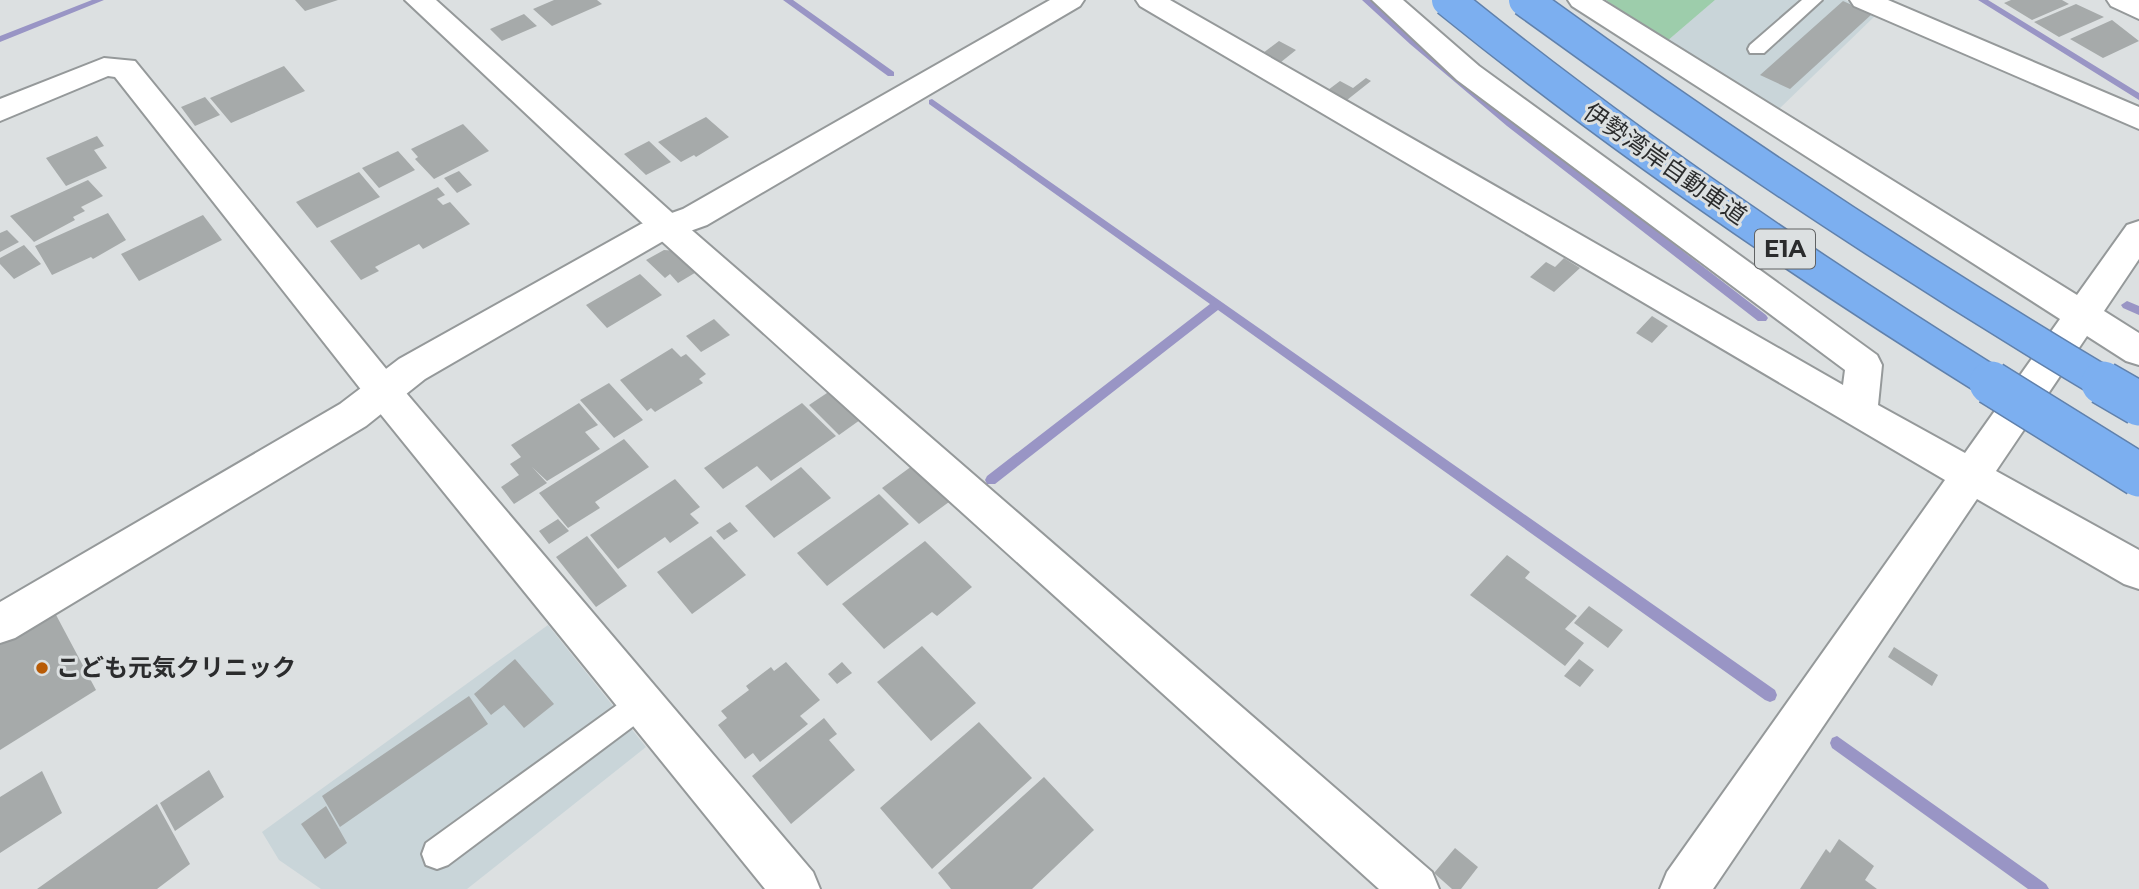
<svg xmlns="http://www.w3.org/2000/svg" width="2139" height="889" viewBox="0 0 2139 889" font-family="Montserrat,'Noto Sans JP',sans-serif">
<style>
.built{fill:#c9d5d9}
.green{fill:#9dcdab}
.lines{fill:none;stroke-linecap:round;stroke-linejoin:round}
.stream{fill:#9995c5;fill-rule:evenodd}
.building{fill:#a6aaaa}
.lane-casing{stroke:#95999a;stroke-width:4}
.street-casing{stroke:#95999a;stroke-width:4}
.secondary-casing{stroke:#95999a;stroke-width:4}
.lane{fill:#fff;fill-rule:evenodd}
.street{fill:#fff;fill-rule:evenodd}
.secondary{fill:#fff;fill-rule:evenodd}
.highway-bridge-far1-casing{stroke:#6081ac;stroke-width:35;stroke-linecap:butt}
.highway-bridge-casing{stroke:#6081ac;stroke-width:46;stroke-linecap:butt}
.highway-bridge-far1{stroke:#7caff0;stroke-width:32}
.highway-bridge{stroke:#7caff0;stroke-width:43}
.poi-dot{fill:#b85b06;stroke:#dce0e1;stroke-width:2.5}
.labels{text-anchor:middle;stroke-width:6;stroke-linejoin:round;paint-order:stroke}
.shield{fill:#dce0e1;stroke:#606263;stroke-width:2}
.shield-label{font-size:23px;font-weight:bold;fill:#2b2c2d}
.street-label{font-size:24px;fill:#2b2c2d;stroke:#dce0e1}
.poi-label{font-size:24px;font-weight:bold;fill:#2b2c2d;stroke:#dce0e1;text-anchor:start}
</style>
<rect width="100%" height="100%" fill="#dce0e1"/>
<path class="built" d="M 1715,0 L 1845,0 L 1877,14 L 1774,114 L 1666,42 Z
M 548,625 L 646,747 L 467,889 L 321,889 L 279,860 L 262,832 Z"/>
<path class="green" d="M 1606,0 L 1715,0 L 1666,42 Z"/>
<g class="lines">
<path class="stream" d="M 92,0 L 104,0 L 0,42 L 0,36 Z
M 783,0 L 793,0 L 894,72 L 894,76 L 888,76 Z
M 1362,0 L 1371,0 L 1514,121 L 1766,315 L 1768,318 L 1766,321 L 1758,321 L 1507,126 L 1410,44 Z
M 1978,0 L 1988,0 L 2139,93 L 2139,100 Z
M 932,99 L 1775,690 L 1777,695 L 1775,700 L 1770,702 L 1765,700 L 1218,310 L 995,484 L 987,484 L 985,480 L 987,476 L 1210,304 L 929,104 L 929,100 Z
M 2127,301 L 2139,306 L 2139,315 L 2123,308 L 2121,305 Z
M 1837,736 L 2046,884 L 2049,889 L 2028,889 L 1832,748 L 1830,743 L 1832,738 Z"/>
</g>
<path class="building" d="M 295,0 L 338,0 L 305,11 Z
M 554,0 L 597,0 L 602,4 L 552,26 L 533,9 Z
M 2011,0 L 2062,0 L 2069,4 L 2032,20 L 2004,3 Z
M 1843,1 L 1872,14 L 1790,89 L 1760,75 Z
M 2076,4 L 2104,17 L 2059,37 L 2034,22 Z
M 524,14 L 537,26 L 502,41 L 490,29 Z
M 2112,20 L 2139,41 L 2103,58 L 2070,39 Z
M 1279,41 L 1296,50 L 1281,62 L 1263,53 Z
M 284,66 L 305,91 L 231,123 L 210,98 Z
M 1366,78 L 1371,81 L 1347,100 L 1328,90 L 1340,81 L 1353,88 Z
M 205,97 L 220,115 L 195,126 L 181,107 Z
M 706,117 L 729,137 L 696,157 L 694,155 L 681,162 L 658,142 Z
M 463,124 L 489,151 L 434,179 L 415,159 L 418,157 L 411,149 Z
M 97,136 L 104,146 L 94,150 L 107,168 L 66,186 L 46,158 Z
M 649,141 L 671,162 L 646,175 L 624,154 Z
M 398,151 L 415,170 L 379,188 L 362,168 Z
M 459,171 L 472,185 L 457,193 L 444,178 Z
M 359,172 L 380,197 L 317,228 L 296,202 Z
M 88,180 L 103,196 L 81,207 L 85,211 L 73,217 L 75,220 L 34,242 L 10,216 Z
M 438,187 L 445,195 L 437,199 L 443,205 L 450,202 L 470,224 L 423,249 L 419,244 L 375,267 L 379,271 L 361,280 L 330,241 Z
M 108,213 L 126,240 L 93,259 L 91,257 L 52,275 L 35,246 Z
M 203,215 L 222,240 L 139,281 L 121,254 Z
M 7,230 L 19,242 L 0,252 L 0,233 Z
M 24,245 L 41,264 L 14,279 L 0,264 L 0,258 Z
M 664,250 L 677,251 L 698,271 L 678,283 L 670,274 L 665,278 L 646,260 Z
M 1564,258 L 1580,268 L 1554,292 L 1530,277 L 1546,262 L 1555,267 Z
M 640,274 L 662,295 L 607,328 L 586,305 Z
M 1652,316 L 1668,326 L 1652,343 L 1636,333 Z
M 714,319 L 730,335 L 701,352 L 686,336 Z
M 672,348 L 681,357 L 686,354 L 706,374 L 699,379 L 703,383 L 655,412 L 651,408 L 647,411 L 620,380 Z
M 609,383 L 643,420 L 614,438 L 580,400 Z
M 830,391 L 860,420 L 839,435 L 809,405 Z
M 579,403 L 598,425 L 585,432 L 600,449 L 547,481 L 532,467 L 547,483 L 514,504 L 501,487 L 519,475 L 510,464 L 521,457 L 511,445 Z
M 802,403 L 836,436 L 771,481 L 757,466 L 723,489 L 704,468 Z
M 624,439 L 649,467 L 595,502 L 600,508 L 568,528 L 539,493 Z
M 912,466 L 949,502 L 919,524 L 882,488 Z
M 801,467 L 831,498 L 774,538 L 745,506 Z
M 675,479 L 700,507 L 690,514 L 699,523 L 670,543 L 665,537 L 618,569 L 590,535 Z
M 879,494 L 909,524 L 827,586 L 797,553 Z
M 558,519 L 569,531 L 549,544 L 539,531 Z
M 730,522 L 738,531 L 724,540 L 716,531 Z
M 587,536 L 627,586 L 596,607 L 556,557 Z
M 711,536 L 746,575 L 692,614 L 657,572 Z
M 925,541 L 972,587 L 937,616 L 932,612 L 884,649 L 842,604 Z
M 1507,555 L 1530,572 L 1525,578 L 1577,616 L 1565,629 L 1584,643 L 1565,666 L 1470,595 Z
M 1589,606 L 1623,630 L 1608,648 L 1574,623 Z
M 55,613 L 96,690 L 0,750 L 0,645 Z
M 922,646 L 976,703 L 931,741 L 877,682 Z
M 1894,647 L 1938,675 L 1932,686 L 1888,657 Z
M 515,659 L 554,704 L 524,728 L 504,705 L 491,715 L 474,694 Z
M 1579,659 L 1594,670 L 1580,687 L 1564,676 Z
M 786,662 L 820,700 L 800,716 L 808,724 L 760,762 L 753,753 L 745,759 L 718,725 L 727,718 L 721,711 L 749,690 L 746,686 L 771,667 L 774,671 Z
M 842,662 L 852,673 L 837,684 L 828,674 Z
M 469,696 L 488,724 L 340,827 L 322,796 Z
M 824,718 L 837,734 L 829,740 L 855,770 L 791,824 L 752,776 Z
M 979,722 L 1032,778 L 932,869 L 880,808 Z
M 209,770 L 224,797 L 175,831 L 160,803 Z
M 42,771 L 62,813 L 0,853 L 0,797 Z
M 1044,777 L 1094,830 L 1032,889 L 951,889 L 938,873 Z
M 157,804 L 190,864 L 157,889 L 37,889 Z
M 326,806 L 347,843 L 325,859 L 301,824 Z
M 1839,839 L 1874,866 L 1865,880 L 1877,889 L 1800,889 L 1826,849 L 1830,853 Z
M 1455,848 L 1478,867 L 1461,889 L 1452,889 L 1434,873 Z"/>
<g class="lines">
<g class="lane-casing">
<path id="lane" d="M 1802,0 L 1822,0 L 1764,53 L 1750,53 L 1748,49 L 1750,45 Z
M 641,691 L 651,695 L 655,704 L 651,713 L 448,865 L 437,869 L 426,865 L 422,854 L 426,843 L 631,695 Z"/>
</g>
<g class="street-casing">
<path id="street" d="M 405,0 L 436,0 L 679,219 L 1432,872 L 1439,889 L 1379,889 L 655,235 Z
M 1136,0 L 1170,0 L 1843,385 L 1845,370 L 1457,80 L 1372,0 L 1403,0 L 1479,66 L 1877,355 L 1882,365 L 1878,405 L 1965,453 L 2060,319 L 1572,6 L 1568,0 L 1602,0 L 2077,295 L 2127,225 L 2139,221 L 2139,259 L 2104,311 L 2139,333 L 2139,365 L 2126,361 L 2087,336 L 1996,471 L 2139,550 L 2139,589 L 2124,584 L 1977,499 L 1713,889 L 1660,889 L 1667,872 L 1945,480 L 1140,6 Z
M 1850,0 L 1888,0 L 2139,107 L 2139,129 L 1854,6 Z
M 2107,0 L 2139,0 L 2139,19 L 2111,6 Z
M 104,58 L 135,61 L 396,381 L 813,872 L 820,889 L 765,889 L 370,401 L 115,77 L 108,76 L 0,121 L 0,99 Z"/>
</g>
<g class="secondary-casing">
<path id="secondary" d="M 1050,0 L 1084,0 L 1080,6 L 707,225 L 665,240 L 425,379 L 366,426 L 15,638 L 0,643 L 0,602 L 340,404 L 399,359 L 641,224 L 683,209 Z"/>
</g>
<use href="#lane" class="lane"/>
<use href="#street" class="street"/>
<use href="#secondary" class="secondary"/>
<g class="highway-bridge-far1-casing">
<path id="highway-bridge-far1" d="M 1448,0 C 1622,141 1805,266 1994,384
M 1525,0 C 1713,137 1907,265 2106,384"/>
</g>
<g class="highway-bridge-casing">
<path id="highway-bridge" d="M 1991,383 L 2139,475
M 2103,383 L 2139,404"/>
</g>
<use href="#highway-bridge-far1" class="highway-bridge-far1"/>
<use href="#highway-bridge" class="highway-bridge"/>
</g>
<circle class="poi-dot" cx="42" cy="668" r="7"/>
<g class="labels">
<rect class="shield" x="1755" y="229.5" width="60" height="39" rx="5"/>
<g class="shield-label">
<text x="1785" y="257">E1A</text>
</g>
<g class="street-label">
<text transform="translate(1665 164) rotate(35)" y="8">伊勢湾岸自動車道</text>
</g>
<g class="poi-label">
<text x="56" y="676">こども元気クリニック</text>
</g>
</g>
</svg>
